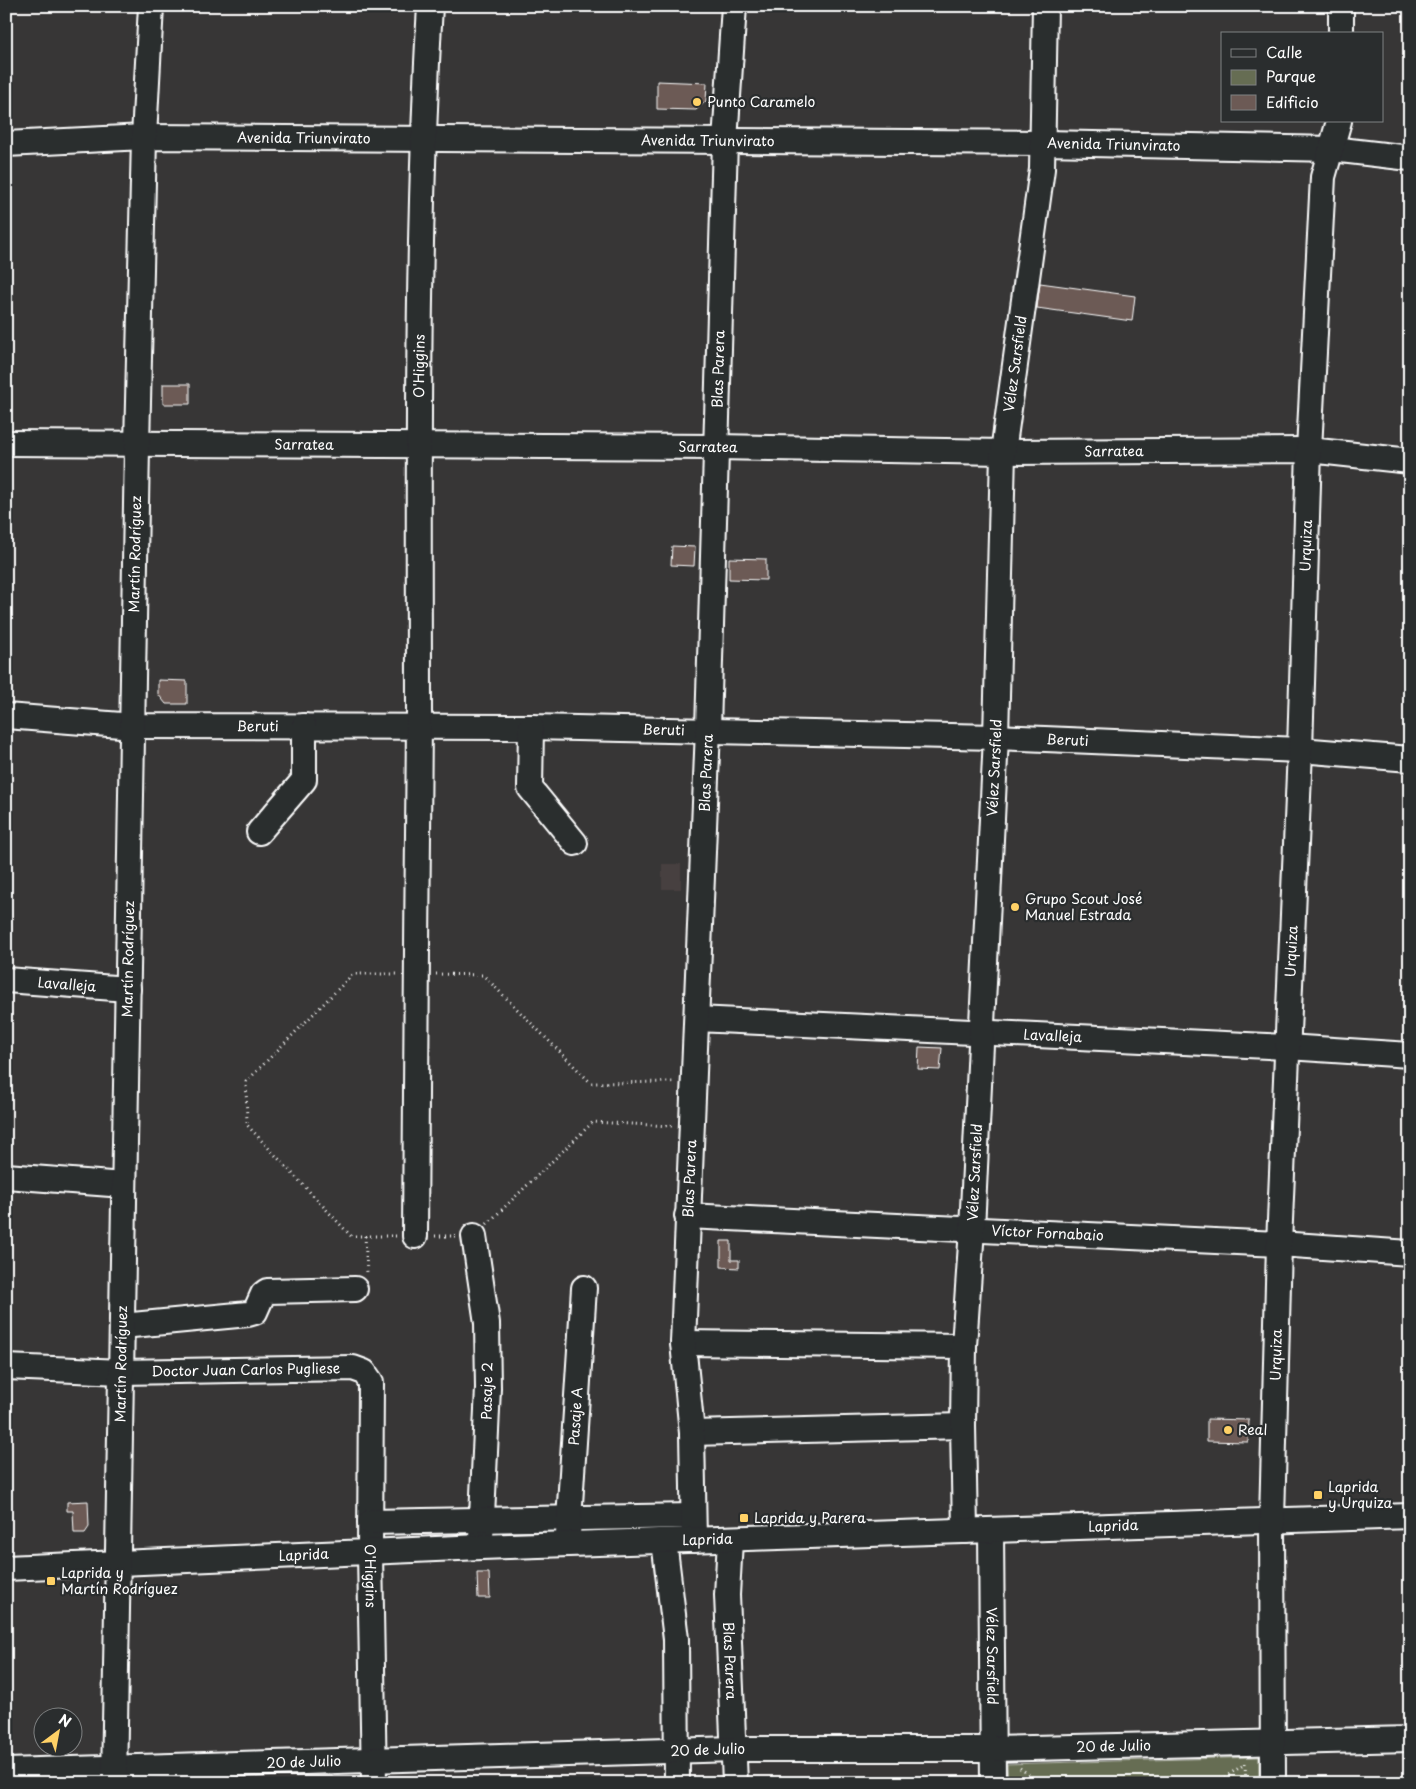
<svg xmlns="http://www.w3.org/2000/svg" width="1416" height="1789" viewBox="0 0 1416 1789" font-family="'Playpen Sans',sans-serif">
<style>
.built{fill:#47413f}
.green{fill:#666d53;stroke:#b2b6a9}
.building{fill:#6c5a55;stroke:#fff}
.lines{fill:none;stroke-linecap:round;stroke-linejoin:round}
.minor-casing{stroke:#fff;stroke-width:28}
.path{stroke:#fff;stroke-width:3;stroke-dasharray:1 4;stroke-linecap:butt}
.minor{stroke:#2a2d2e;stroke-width:24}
.poi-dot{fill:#ffd166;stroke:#2a2d2e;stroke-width:2}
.labels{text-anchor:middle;stroke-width:4.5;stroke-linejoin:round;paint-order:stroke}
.poi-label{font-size:14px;fill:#fff;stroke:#2a2d2e;text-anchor:start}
.street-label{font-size:14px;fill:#fff;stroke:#2a2d2e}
</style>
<rect width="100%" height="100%" fill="#373636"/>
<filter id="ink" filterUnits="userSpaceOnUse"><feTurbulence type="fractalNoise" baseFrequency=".02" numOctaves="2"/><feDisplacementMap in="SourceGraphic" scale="10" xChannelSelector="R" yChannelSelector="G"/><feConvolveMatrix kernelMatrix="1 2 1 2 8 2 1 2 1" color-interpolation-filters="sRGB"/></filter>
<g filter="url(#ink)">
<path class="built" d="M 662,864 L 681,864 L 681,889 L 662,889 Z"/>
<path class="green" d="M 1259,1757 L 1259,1783 L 1008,1783 L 1007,1764 Z"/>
<path class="building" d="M 657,81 L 707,83 L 706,101 L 696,110 L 657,109 Z
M 1040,283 L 1135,296 L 1132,321 L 1037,308 Z
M 163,384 L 190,384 L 190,404 L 163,404 Z
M 672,546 L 695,547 L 694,566 L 671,565 Z
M 729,558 L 766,559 L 766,580 L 729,579 Z
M 158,680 L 187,681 L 187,704 L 166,704 L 158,694 Z
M 919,1047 L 942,1048 L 940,1070 L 918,1069 Z
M 721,1241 L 731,1241 L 731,1260 L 739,1260 L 739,1268 L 721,1267 Z
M 1207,1419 L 1249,1420 L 1248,1442 L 1207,1441 Z
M 88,1501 L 89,1527 L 85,1533 L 74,1533 L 73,1511 L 67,1511 L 67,1502 Z
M 477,1573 L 489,1573 L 490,1598 L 478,1598 Z"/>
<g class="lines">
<g class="minor-casing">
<g id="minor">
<path d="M 1341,34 L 1341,6"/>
<path id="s1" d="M 6,144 L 144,137 L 1044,143 L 1332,149 L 1410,158"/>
<path id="s2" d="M 6,443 L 717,447 L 1003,452 L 1309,450 L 1410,461"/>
<path id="s3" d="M 6,716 L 134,726 L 531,727 L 996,737 L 1300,750 L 1410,759"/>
<path d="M 531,727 L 530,788 L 575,843"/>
<path d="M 259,832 L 304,780 L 304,726"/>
<path id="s4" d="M 6,980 L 128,989"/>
<path id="s5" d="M 697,1019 L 1287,1047 L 1410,1055"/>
<path d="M 6,1176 L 124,1185"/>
<path id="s6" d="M 687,1216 L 1279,1244 L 1410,1253"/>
<path id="s7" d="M 415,1236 C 415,1065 418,894 419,723 C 419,484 416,245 430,6"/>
<path d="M 474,1236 L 487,1323 L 488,1388 L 481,1538"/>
<path d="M 122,1326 L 248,1314 L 255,1312 L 263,1294 L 267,1291 L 355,1289"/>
<path d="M 683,1343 L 964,1346"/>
<path id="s8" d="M 6,1367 L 122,1372 L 353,1368 L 364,1372 L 371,1382 L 370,1553 L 374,1783"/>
<path d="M 692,1433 L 963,1426"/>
<path d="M 370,1522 L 692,1516"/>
<path id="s9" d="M 991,1530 L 993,1783"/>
<path id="s10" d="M 965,1531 L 963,1426 L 964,1346 L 972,1229 L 996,737 L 1003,452 L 1042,169 L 1045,6"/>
<path id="s11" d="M 568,1535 L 584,1288"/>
<path id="s12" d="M 694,1540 L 692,1433 L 683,1343 L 708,729 L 725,141 L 734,6"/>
<path id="s13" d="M 730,1540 L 727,1595 L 735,1783"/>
<path d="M 664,1541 L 676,1639 L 677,1783"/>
<path id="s14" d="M 6,1568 L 481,1547 L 1410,1516"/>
<path id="s15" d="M 6,1771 L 734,1749 L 993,1749 L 1410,1739"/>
<path id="s16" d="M 114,1783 L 137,446 L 144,137 L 151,6"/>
<path id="s17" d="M 1273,1783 L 1272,1520 L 1279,1244 L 1300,750 L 1309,450 L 1323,177 L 1339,121"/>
</g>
</g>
<path class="path" d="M 436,974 L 483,975 L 591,1083 L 675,1082
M 487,1224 L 593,1122 L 672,1126
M 365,1236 L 367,1273
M 396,1236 L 351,1236 L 247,1125 L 246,1082 L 353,974 L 398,974
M 435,1236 L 456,1236
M 1245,1764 L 1246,1783
M 1020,1768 L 1040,1783
M 1216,1783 L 1245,1764"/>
<use href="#minor" class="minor"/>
</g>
</g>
<g class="poi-dot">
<circle cx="697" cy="102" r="5"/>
<circle cx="1015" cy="907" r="5"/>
<circle cx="1228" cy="1430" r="5"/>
<rect x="1313" y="1490" width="10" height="10" rx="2.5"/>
<rect x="739" y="1513" width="10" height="10" rx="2.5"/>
<rect x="46" y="1576" width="10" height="10" rx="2.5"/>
</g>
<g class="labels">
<g class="poi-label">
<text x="707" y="107">Punto Caramelo</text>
<text x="1025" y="904">Grupo Scout José<tspan x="1025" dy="16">Manuel Estrada</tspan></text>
<text x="1238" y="1435">Real</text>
<text x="1328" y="1492">Laprida<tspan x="1328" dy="16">y Urquiza</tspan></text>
<text x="754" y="1523">Laprida y Parera</text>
<text x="61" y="1578">Laprida y<tspan x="61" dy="16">Martín Rodríguez</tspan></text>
</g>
<g class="street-label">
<text dy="5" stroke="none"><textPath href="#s1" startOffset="298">Avenida Triunvirato</textPath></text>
<text dy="5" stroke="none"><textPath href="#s1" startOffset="702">Avenida Triunvirato</textPath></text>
<text dy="5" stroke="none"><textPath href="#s1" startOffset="1108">Avenida Triunvirato</textPath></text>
<text dy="5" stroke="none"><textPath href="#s10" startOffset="1169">Vélez Sarsfield</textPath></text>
<text dy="5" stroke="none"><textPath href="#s7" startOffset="870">O'Higgins</textPath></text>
<text dy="5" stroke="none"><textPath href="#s12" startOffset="1172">Blas Parera</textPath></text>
<text dy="5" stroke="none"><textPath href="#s2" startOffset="298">Sarratea</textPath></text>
<text dy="5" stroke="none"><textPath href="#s2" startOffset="702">Sarratea</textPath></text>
<text dy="5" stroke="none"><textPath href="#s2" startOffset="1108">Sarratea</textPath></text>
<text dy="5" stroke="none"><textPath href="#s17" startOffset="1238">Urquiza</textPath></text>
<text dy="5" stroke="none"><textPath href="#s16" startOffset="1229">Martín Rodríguez</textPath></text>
<text dy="5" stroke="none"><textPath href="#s3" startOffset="252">Beruti</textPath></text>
<text dy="5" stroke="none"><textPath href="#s3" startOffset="658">Beruti</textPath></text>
<text dy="5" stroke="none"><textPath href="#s3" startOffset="1062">Beruti</textPath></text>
<text dy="5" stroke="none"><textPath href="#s10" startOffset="764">Vélez Sarsfield</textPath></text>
<text dy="5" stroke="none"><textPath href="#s12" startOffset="768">Blas Parera</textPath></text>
<text dy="5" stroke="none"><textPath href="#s17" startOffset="832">Urquiza</textPath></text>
<text dy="5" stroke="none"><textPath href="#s16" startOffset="824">Martín Rodríguez</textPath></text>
<text dy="5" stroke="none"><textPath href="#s4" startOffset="61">Lavalleja</textPath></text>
<text dy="5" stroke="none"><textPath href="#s5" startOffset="356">Lavalleja</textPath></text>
<text dy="5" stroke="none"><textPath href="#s10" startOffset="359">Vélez Sarsfield</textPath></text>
<text dy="5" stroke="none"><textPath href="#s12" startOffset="362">Blas Parera</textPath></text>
<text dy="5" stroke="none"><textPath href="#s6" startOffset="361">Víctor Fornabaio</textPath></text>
<text dy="5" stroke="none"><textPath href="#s17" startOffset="428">Urquiza</textPath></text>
<text dy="5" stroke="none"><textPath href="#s16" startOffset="419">Martín Rodríguez</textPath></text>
<text dy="5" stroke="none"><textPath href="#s8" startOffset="240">Doctor Juan Carlos Pugliese</textPath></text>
<text transform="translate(487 1391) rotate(-89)" y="5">Pasaje 2</text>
<text dy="5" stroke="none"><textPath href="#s11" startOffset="119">Pasaje A</textPath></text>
<text dy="5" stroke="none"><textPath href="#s14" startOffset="1108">Laprida</textPath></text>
<text dy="5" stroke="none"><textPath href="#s14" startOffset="702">Laprida</textPath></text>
<text dy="5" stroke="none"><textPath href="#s14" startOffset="298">Laprida</textPath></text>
<text dy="5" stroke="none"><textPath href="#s8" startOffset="565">O'Higgins</textPath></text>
<text dy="5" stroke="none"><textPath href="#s9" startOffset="126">Vélez Sarsfield</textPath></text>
<text dy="5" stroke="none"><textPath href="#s13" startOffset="121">Blas Parera</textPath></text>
<text dy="5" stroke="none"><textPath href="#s15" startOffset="1108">20 de Julio</textPath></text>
<text dy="5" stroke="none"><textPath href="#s15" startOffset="702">20 de Julio</textPath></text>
<text dy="5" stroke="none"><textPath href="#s15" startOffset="298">20 de Julio</textPath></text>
</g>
</g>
<rect width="1416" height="1789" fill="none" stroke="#2a2d2e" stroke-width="25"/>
<rect x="12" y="12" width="1391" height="1764" fill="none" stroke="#fff" stroke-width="2" filter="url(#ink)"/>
<rect x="1221" y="32" width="162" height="90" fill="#2a2d2e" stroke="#7f8182"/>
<rect x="1231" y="49" width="25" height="8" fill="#2a2d2e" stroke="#7f8182"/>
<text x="1266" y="58" font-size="15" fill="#ffffff">Calle</text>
<rect x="1231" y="70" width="25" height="15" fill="#666d53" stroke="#7f8182"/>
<text x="1266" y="82" font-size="15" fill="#ffffff">Parque</text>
<rect x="1231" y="95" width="25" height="15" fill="#6c5a55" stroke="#7f8182"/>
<text x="1266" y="108" font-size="15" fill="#ffffff">Edificio</text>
<g transform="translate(58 1732) rotate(32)"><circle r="24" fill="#2a2d2e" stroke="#7f8182"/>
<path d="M0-4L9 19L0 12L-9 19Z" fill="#ffd166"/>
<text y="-8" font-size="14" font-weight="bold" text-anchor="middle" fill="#ffffff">N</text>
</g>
</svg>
